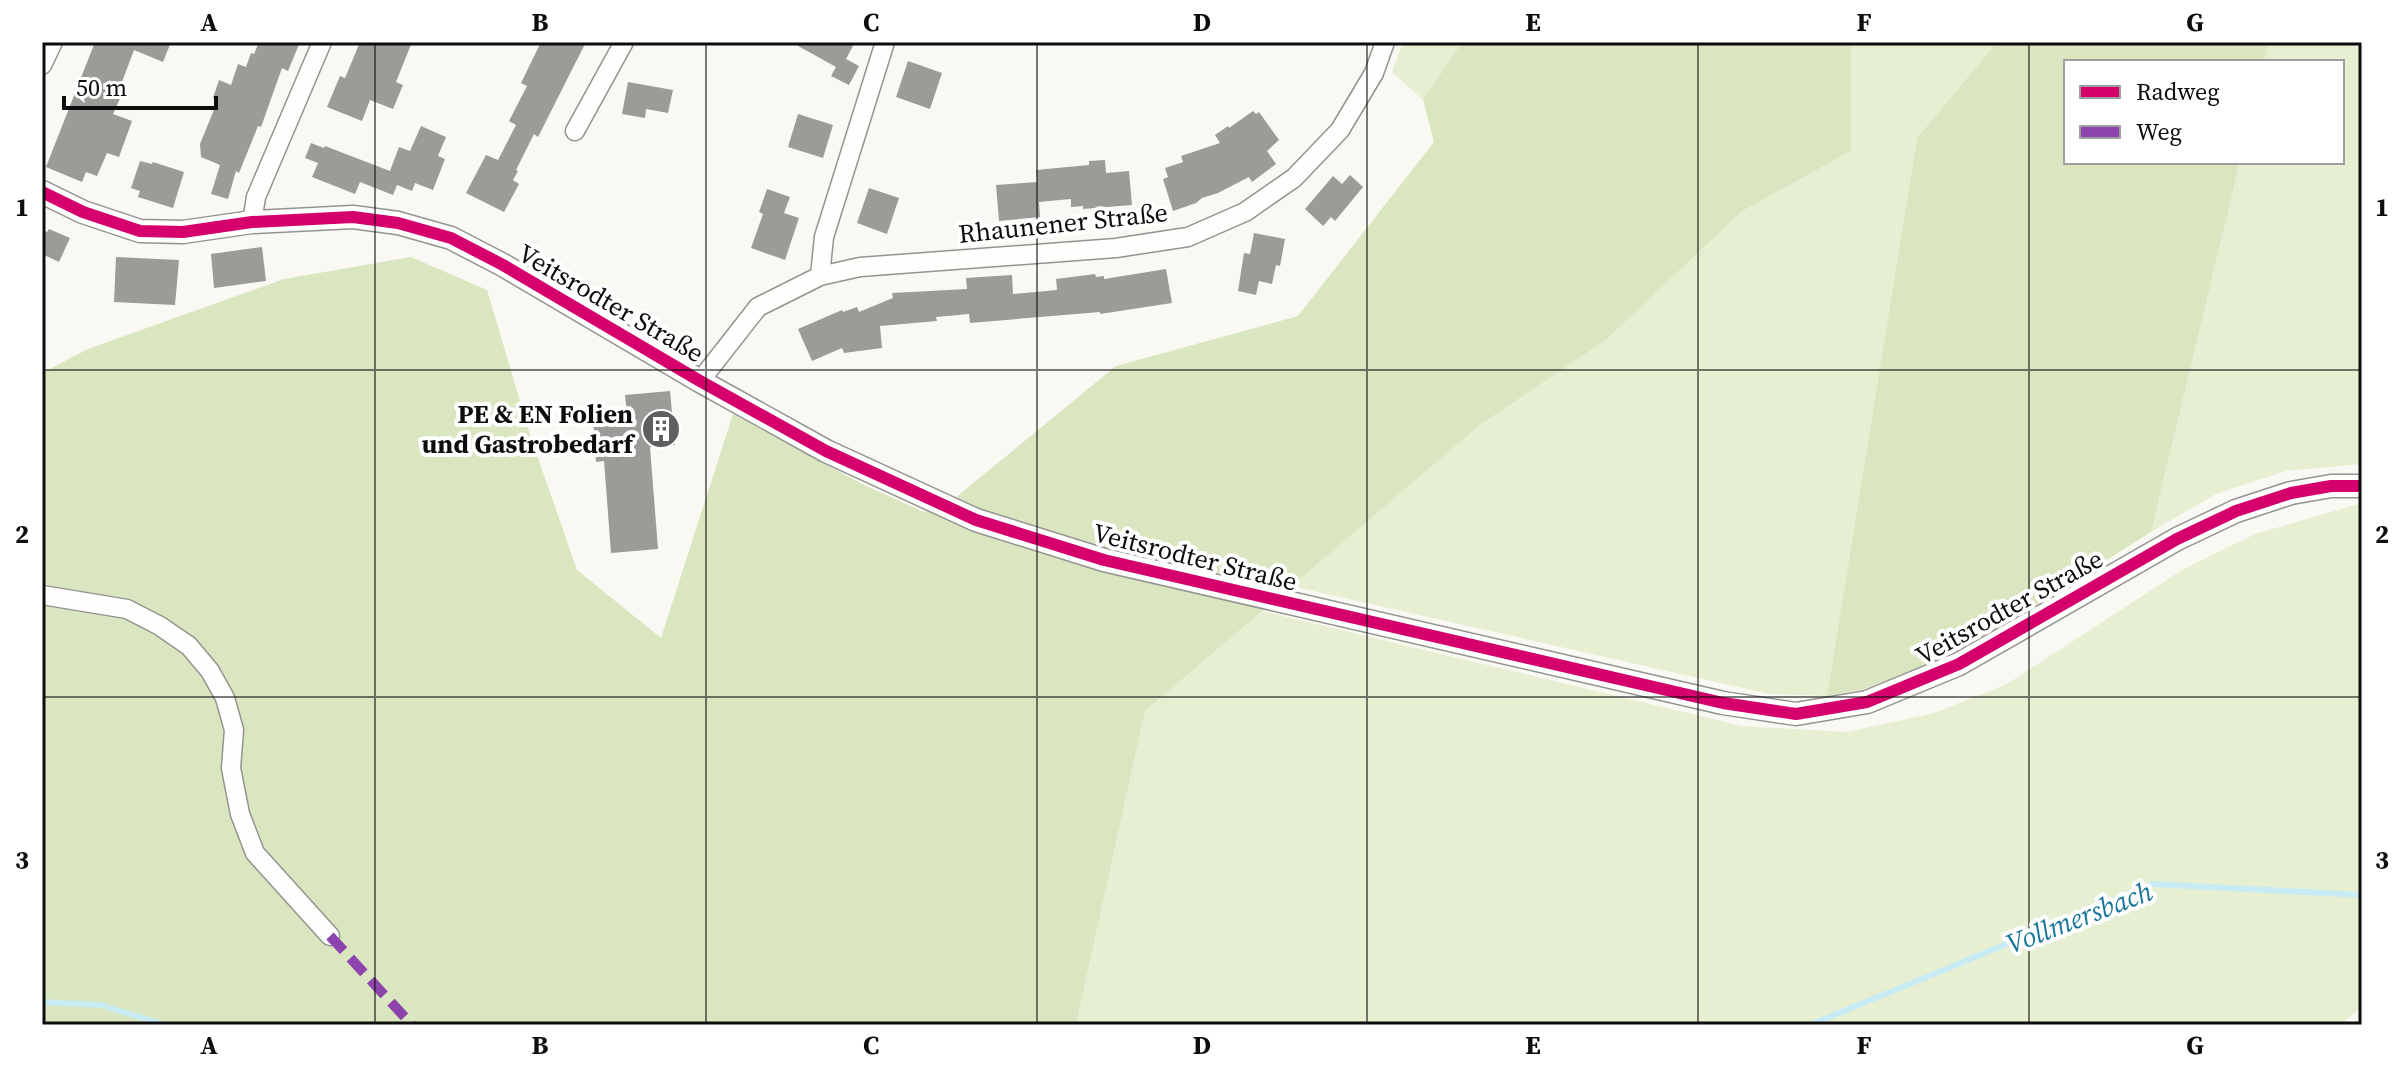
<svg xmlns="http://www.w3.org/2000/svg" width="2404" height="1067" viewBox="0 0 2404 1067" font-family="'Source Serif 4',serif">
<style>
.green{fill:#e7efd3}
.forest{fill:#dae6c0}
.lines{fill:none;stroke-linecap:round;stroke-linejoin:round}
.stream{stroke:#c9ebf3;stroke-width:6}
.building{fill:#9d9b98}
.minor-casing{stroke:#949390;stroke-width:21}
.tertiary-casing{stroke:#949390;stroke-width:25}
.minor{stroke:#fefefd;stroke-width:18}
.tertiary{stroke:#fefefd;stroke-width:22}
.quiet{stroke:#8e44ad;stroke-width:10;stroke-dasharray:20 10;stroke-linecap:butt}
.cycleway-casing{stroke:#fff;stroke-width:17}
.cycleway{stroke:#d6006c;stroke-width:12}
.grid{fill:none;stroke:#0d0d0d;stroke-width:2;stroke-opacity:0.55}
.labels{text-anchor:middle;stroke-width:8;stroke-linejoin:round;paint-order:stroke}
.street-label{font-size:26px;fill:#0d0d0d;stroke:#fff}
.poi-label{font-size:26px;font-weight:bold;fill:#0d0d0d;stroke:#fff;text-anchor:end}
.water-label{font-size:28px;font-style:italic;fill:#1a779b;stroke:#fff}
.neatline{fill:none;stroke:#0d0d0d;stroke-width:3}
.grid-label{font-size:26px;text-anchor:middle;font-weight:bold;fill:#0d0d0d}
</style>
<rect width="100%" height="100%" fill="#faf8f2"/>
<path class="green" d="M 1403,42 L 1462,42 L 1423,100 L 1392,72 Z
M 1851,42 L 1997,42 L 1917,138 L 1827,696 L 1769,694 L 1291,586 L 1480,425 L 1606,340 L 1741,212 L 1851,151 Z
M 2269,42 L 2362,42 L 2362,464 L 2286,471 L 2216,494 L 2151,532 L 2240,162 L 2342,162 L 2342,62 L 2264,62 Z
M 2362,503 L 2362,1007 L 2340,1025 L 1076,1025 L 1145,711 L 1262,611 L 1742,726 L 1847,732 L 1934,713 L 2007,684 L 2182,570 L 2255,534 Z"/>
<path class="forest" d="M 1462,42 L 1851,42 L 1851,151 L 1741,212 L 1606,340 L 1480,425 L 1145,711 L 1076,1025 L 42,1025 L 42,373 L 88,349 L 284,279 L 411,257 L 487,290 L 531,438 L 577,570 L 661,638 L 733,414 L 862,484 L 924,512 L 954,499 L 1116,366 L 1298,316 L 1434,142 L 1423,100 Z
M 1997,42 L 2269,42 L 2264,62 L 2066,62 L 2066,162 L 2240,162 L 2151,532 L 1956,655 L 1864,689 L 1827,696 L 1917,138 Z"/>
<g class="lines">
<path class="stream" d="M 42,1002 L 101,1005 L 165,1025
M 1810,1025 L 2152,884 L 2362,895"/>
</g>
<path class="building" d="M 95,42 L 171,42 L 163,62 L 134,50 L 119,90 L 123,92 L 113,114 L 132,121 L 119,157 L 107,153 L 97,176 L 86,172 L 82,182 L 46,167 Z
M 259,42 L 300,42 L 288,71 L 282,68 L 261,127 L 258,126 L 239,173 L 236,171 L 228,199 L 211,194 L 220,165 L 201,157 L 200,144 L 218,100 L 213,98 L 219,80 L 231,85 L 238,64 L 246,67 L 251,53 L 254,54 Z
M 360,42 L 412,42 L 396,82 L 403,85 L 393,109 L 370,100 L 362,121 L 327,107 L 340,76 L 345,78 Z
M 541,42 L 586,42 L 538,137 L 534,134 L 516,170 L 518,171 L 513,180 L 519,184 L 504,212 L 466,193 L 486,155 L 498,160 L 516,125 L 509,121 L 527,86 L 521,83 Z
M 791,42 L 855,42 L 846,59 L 859,66 L 849,85 L 831,76 L 836,67 Z
M 908,61 L 942,73 L 930,109 L 896,97 Z
M 628,82 L 673,90 L 668,113 L 646,109 L 645,118 L 622,114 Z
M 1253,111 L 1256,114 L 1259,112 L 1279,140 L 1267,151 L 1276,164 L 1252,182 L 1249,177 L 1218,193 L 1202,198 L 1196,203 L 1173,211 L 1163,179 L 1168,177 L 1165,168 L 1183,162 L 1181,156 L 1220,143 L 1215,135 L 1228,126 L 1229,128 Z
M 798,114 L 833,125 L 823,158 L 788,147 Z
M 421,126 L 446,137 L 438,156 L 445,159 L 433,190 L 415,183 L 412,191 L 397,185 L 393,195 L 360,182 L 355,194 L 312,177 L 318,163 L 305,158 L 311,143 L 324,148 L 325,146 L 390,171 L 399,147 L 410,151 Z
M 1105,160 L 1106,173 L 1129,171 L 1132,205 L 1083,209 L 1083,206 L 1071,207 L 1071,199 L 1039,202 L 1040,217 L 999,221 L 996,185 L 1037,182 L 1036,170 L 1078,166 L 1089,165 L 1089,161 Z
M 140,161 L 152,164 L 153,162 L 184,172 L 173,208 L 138,197 L 140,191 L 131,188 Z
M 1350,175 L 1363,187 L 1335,221 L 1331,217 L 1323,226 L 1305,209 L 1333,176 L 1342,184 Z
M 869,188 L 899,198 L 887,234 L 857,223 Z
M 767,189 L 790,197 L 784,213 L 799,218 L 785,260 L 751,248 L 763,214 L 759,212 Z
M 49,229 L 70,238 L 59,262 L 42,254 L 42,230 L 47,232 Z
M 1254,233 L 1285,239 L 1280,266 L 1276,265 L 1272,284 L 1259,281 L 1256,295 L 1238,291 L 1244,253 L 1250,254 Z
M 262,247 L 266,281 L 214,288 L 211,254 Z
M 116,257 L 179,260 L 175,305 L 114,302 Z
M 1166,269 L 1172,303 L 1100,314 L 1100,312 L 970,323 L 969,314 L 936,317 L 937,321 L 880,326 L 882,348 L 844,353 L 842,348 L 812,361 L 798,329 L 842,310 L 843,312 L 857,307 L 859,312 L 893,298 L 892,293 L 967,289 L 966,278 L 1012,275 L 1013,294 L 1057,290 L 1056,279 L 1095,274 L 1096,277 L 1104,276 L 1104,279 Z
M 670,391 L 675,445 L 650,447 L 658,549 L 611,553 L 604,461 L 596,462 L 593,417 L 627,414 L 625,395 Z"/>
<g class="lines">
<g class="minor-casing">
<path id="minor" d="M 42,65 L 53,42
M 575,131 L 624,42
M 252,222 L 256,197 L 322,42
M 820,276 L 824,237 L 885,42
M 700,381 L 758,307 L 820,276 L 860,267 L 1116,248 L 1188,237 L 1245,212 L 1294,178 L 1340,130 L 1374,73 L 1385,42
M 42,595 L 127,609 L 160,626 L 189,646 L 210,671 L 225,698 L 234,730 L 231,768 L 240,814 L 255,853 L 330,936"/>
</g>
<g class="tertiary-casing">
<path id="tertiary" d="M 42,192 L 83,212 L 140,231 L 183,232 L 252,222 L 353,217 L 398,223 L 451,238 L 503,265 L 700,381 L 826,451 L 976,520 L 1104,560 L 1723,703 L 1796,714 L 1867,702 L 1959,664 L 2177,539 L 2236,511 L 2291,493 L 2331,486 L 2362,486"/>
</g>
<use href="#minor" class="minor"/>
<use href="#tertiary" class="tertiary"/>
<path class="quiet" d="M 330,936 L 412,1025"/>
<g class="cycleway-casing">
<path id="cycleway" d="M 42,192 L 83,212 L 140,231 L 183,232 L 252,222 L 353,217 L 398,223 L 451,238 L 503,265 L 700,381 L 826,451 L 976,520 L 1104,560 L 1723,703 L 1796,714 L 1867,702 L 1959,664 L 2177,539 L 2236,511 L 2291,493 L 2331,486 L 2362,486"/>
</g>
<use href="#cycleway" class="cycleway"/>
</g>
<path class="grid" d="M 375,42 L 375,1025M 706,42 L 706,1025M 1037,42 L 1037,1025M 1367,42 L 1367,1025M 1698,42 L 1698,1025M 2029,42 L 2029,1025M 42,370 L 2362,370M 42,697 L 2362,697"/>
<defs>
<g id="building-disc" transform="scale(2)"><circle r="9.5" fill="#605f5d" stroke="#fff"/><path d="M-4-6H4V6H1V3H-1V6H-4ZM-2.5-4.3h1.7v1.8h-1.7ZM.8-4.3h1.7v1.8H.8ZM-2.5-1h1.7V.8h-1.7ZM.8-1h1.7V.8H.8Z" fill="#fff"/></g>
</defs>
<g fill-rule="evenodd">
<use href="#building-disc" x="661" y="429"/>
</g>
<g class="labels">
<g class="street-label">
<text transform="translate(1063 223) rotate(-6)" y="9">Rhaunener Straße</text>
<text transform="translate(611 303) rotate(30)" y="9">Veitsrodter Straße</text>
<text transform="translate(1195 557) rotate(14)" y="9">Veitsrodter Straße</text>
<text transform="translate(2009 607) rotate(-29)" y="9">Veitsrodter Straße</text>
</g>
<g class="poi-label">
<text x="633" y="423">PE &amp; EN Folien<tspan x="633" dy="30">und Gastrobedarf</tspan></text>
</g>
<g class="water-label">
<text transform="translate(2079 917) rotate(-21)" y="10">Vollmersbach</text>
</g>
</g>
<rect width="2404" height="1067" fill="none" stroke="#ffffff" stroke-width="88"/>
<rect x="2064" y="60" width="280" height="104" fill="#ffffff" stroke="#9e9e9e" stroke-width="2"/>
<rect x="2080" y="86" width="40" height="12" fill="#d6006c" stroke="#9e9e9e" stroke-width="2"/>
<text x="2136" y="100" font-size="24" fill="#0d0d0d">Radweg</text>
<rect x="2080" y="126" width="40" height="12" fill="#8e44ad" stroke="#9e9e9e" stroke-width="2"/>
<text x="2136" y="140" font-size="24" fill="#0d0d0d">Weg</text>
<path d="M64 96v12h152v-12" fill="none" stroke="#0d0d0d" stroke-width="4"/>
<text x="76" y="96" font-size="24" fill="#0d0d0d" stroke="#ffffff" stroke-width="6" paint-order="stroke">50 m</text>
<rect x="44" y="44" width="2316" height="979" class="neatline"/>
<g class="grid-label">
<text x="209" y="31">A</text>
<text x="540" y="31">B</text>
<text x="871" y="31">C</text>
<text x="1202" y="31">D</text>
<text x="1533" y="31">E</text>
<text x="1864" y="31">F</text>
<text x="2195" y="31">G</text>
<text x="22" y="216">1</text>
<text x="2382" y="216">1</text>
<text x="22" y="543">2</text>
<text x="2382" y="543">2</text>
<text x="22" y="869">3</text>
<text x="2382" y="869">3</text>
<text x="209" y="1054">A</text>
<text x="540" y="1054">B</text>
<text x="871" y="1054">C</text>
<text x="1202" y="1054">D</text>
<text x="1533" y="1054">E</text>
<text x="1864" y="1054">F</text>
<text x="2195" y="1054">G</text>
</g>
</svg>
